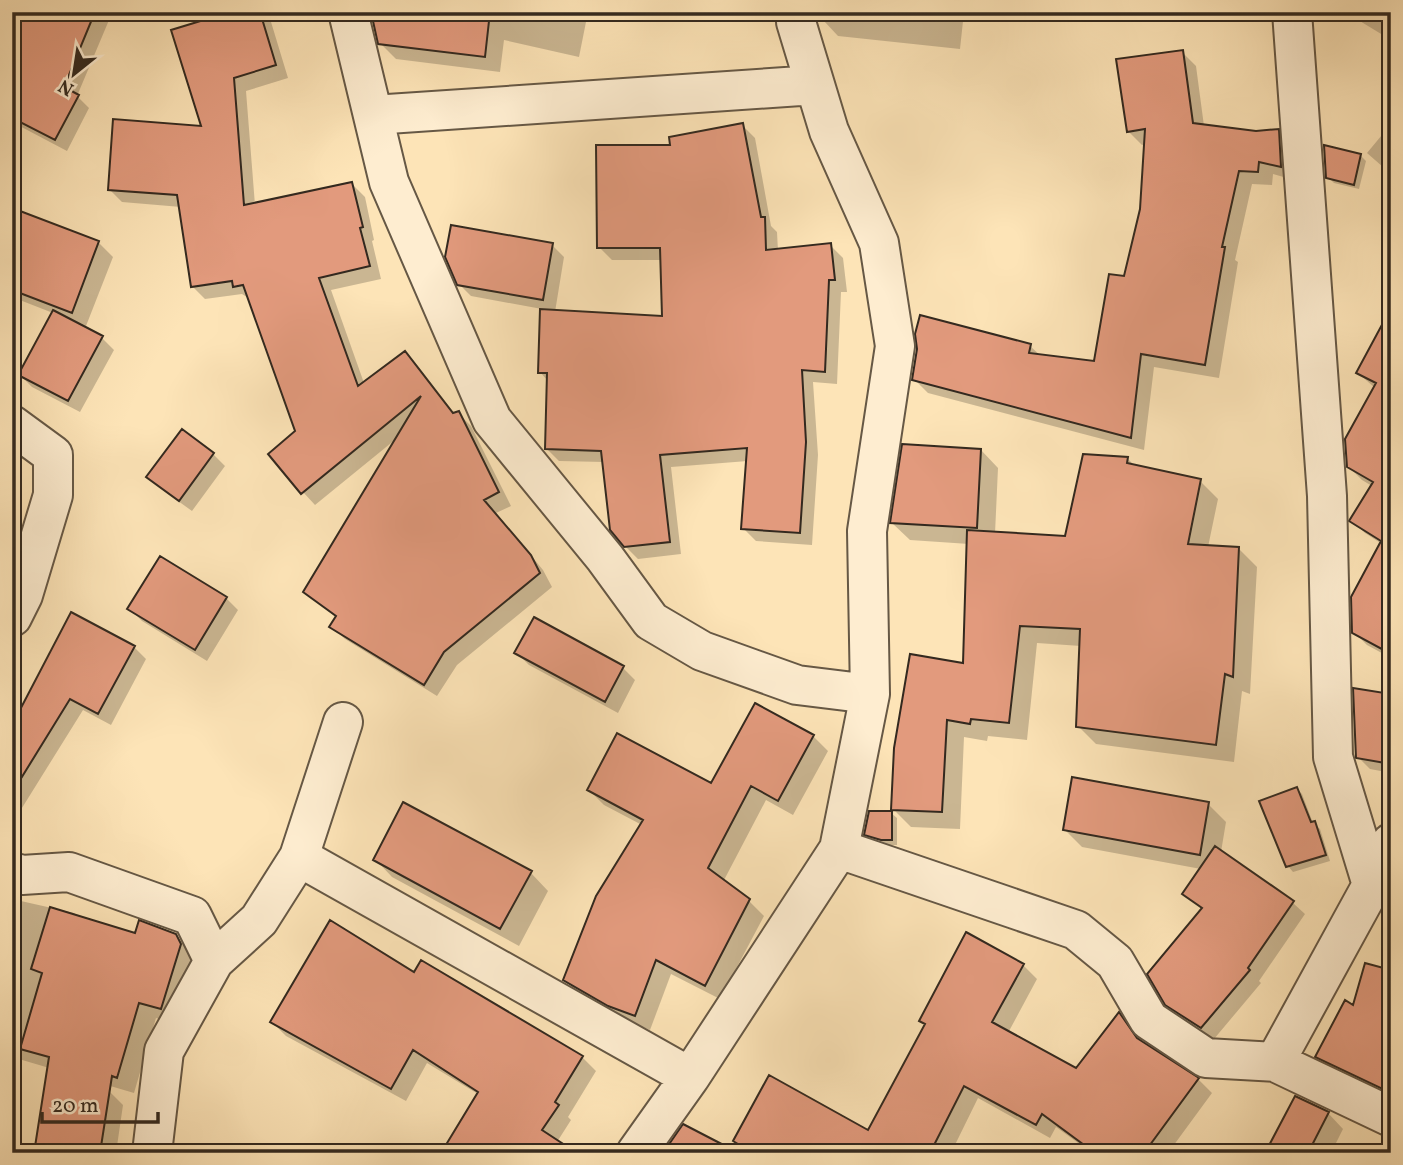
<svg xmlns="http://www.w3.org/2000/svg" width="1403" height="1165" viewBox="0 0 1403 1165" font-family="Vollkorn,serif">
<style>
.shadow{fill:#0003}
.building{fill:#e29a7d;stroke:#33291f;stroke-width:2}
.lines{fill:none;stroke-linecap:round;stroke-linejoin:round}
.minor-casing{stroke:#665845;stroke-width:42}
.minor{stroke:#feedd0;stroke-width:38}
</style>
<rect width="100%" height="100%" fill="#fde4b7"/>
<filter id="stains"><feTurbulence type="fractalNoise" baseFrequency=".00286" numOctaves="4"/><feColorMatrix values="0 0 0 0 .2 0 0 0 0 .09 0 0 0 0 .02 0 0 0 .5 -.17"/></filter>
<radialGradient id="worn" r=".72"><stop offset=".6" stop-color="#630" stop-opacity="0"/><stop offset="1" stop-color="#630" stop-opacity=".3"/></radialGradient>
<path class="shadow" d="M 12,12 L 112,13 L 77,96 L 89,108 L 67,151 L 12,122 Z
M 222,12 L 268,12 L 288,78 L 246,91 L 255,205 L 352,184 L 365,197 L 374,240 L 372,241 L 381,279 L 331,290 L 364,383 L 405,353 L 418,366 L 455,414 L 458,413 L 471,426 L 511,506 L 496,513 L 543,570 L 552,587 L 457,665 L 437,696 L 345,639 L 332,627 L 337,618 L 305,592 L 396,439 L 315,505 L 303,492 L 297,432 L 250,299 L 242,294 L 205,299 L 192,286 L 181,207 L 122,202 L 109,189 L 203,128 Z
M 372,12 L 588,12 L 579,57 L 504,40 L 500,72 L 396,59 L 380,43 Z
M 706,12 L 741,12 L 741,15 Z
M 824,12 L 964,12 L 960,49 L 838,36 L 823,20 Z
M 1345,12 L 1391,12 L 1391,40 Z
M 1182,52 L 1196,66 L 1204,126 L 1256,132 L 1278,131 L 1292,145 L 1294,180 L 1273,174 L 1272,185 L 1252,184 L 1235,260 L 1238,262 L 1219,378 L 1154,367 L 1144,450 L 928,393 L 914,379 L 1030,346 L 1041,356 L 1096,363 L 1125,278 L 1141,209 L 1146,144 L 1142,145 L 1128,131 Z
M 1391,124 L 1391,174 L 1367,153 Z
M 742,125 L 755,138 L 771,226 L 777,232 L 778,251 L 830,245 L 843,258 L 847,292 L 841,292 L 837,384 L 813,382 L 818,455 L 812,545 L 756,541 L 743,528 L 748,461 L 671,467 L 681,554 L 638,559 L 625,546 L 604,462 L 559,461 L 546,448 L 548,381 L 540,372 L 542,309 L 471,296 L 459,284 L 552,245 L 564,257 L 555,312 L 664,318 L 662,260 L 612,260 L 599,247 L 672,147 Z
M 1360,155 L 1366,161 L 1359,189 L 1334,183 L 1328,177 Z
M 12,210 L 98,242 L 113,257 L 86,326 L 80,323 L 79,325 L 102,338 L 114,350 L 80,412 L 32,387 L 20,375 L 53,313 L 12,297 Z
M 1391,312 L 1391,658 L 1367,645 L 1354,632 L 1382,544 L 1365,533 L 1352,520 L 1372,486 L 1362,480 L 1349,467 L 1375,388 L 1358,373 Z
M 981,450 L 998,468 L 995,534 L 1067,538 L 1127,458 L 1136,467 L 1200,481 L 1218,499 L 1208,547 L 1239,549 L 1257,567 L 1250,694 L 1242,691 L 1234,762 L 1096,744 L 1078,726 L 1081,646 L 1037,643 L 1027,740 L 988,736 L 987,741 L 964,737 L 960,829 L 911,827 L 893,809 L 965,665 L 969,544 L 910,540 L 892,523 Z
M 213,454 L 225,466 L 192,511 L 160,488 L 148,476 Z
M 226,598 L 238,610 L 207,661 L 142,621 L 130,609 Z
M 534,620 L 623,668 L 635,680 L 618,713 L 529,665 L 517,653 Z
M 134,647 L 146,659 L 111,725 L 83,710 L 12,824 L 12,717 L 17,720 Z
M 1391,721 L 1391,773 L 1370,769 L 1358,757 Z
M 813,736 L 828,751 L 793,815 L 766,800 L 723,882 L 749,901 L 764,916 L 720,999 L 671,974 L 650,1030 L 625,1020 L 580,995 L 565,980 L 642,825 L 604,805 L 589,790 L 712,786 Z
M 1297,789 L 1302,794 L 1313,823 L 1320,829 L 1330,861 L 1293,872 L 1288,866 Z
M 1208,804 L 1226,822 L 1221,852 L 1293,903 L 1305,914 L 1259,981 L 1261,983 L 1214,1039 L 1180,1016 L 1167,1004 L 1203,910 L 1184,893 L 1201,869 L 1082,847 L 1065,830 Z
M 891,813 L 897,818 L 897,845 L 888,845 L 872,840 L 866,834 Z
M 375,859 L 531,873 L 548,891 L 519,946 L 392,877 Z
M 12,899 L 74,913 L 80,918 L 136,936 L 175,935 L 193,953 L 197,962 L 177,1025 L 156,1018 L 134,1093 L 12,1057 Z
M 1023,965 L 1037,979 L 1008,1033 L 1076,1070 L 1119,1015 L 1133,1028 L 1144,1045 L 1198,1079 L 1212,1093 L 1168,1153 L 1092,1153 L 1056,1127 L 1050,1138 L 978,1098 L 951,1153 L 665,1153 L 730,1150 L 770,1077 L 869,1132 L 926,1025 L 921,1020 Z
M 1391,972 L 1391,1099 L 1332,1071 L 1317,1056 L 1355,1008 Z
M 415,974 L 582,1057 L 596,1071 L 568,1117 L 571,1120 L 557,1142 L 427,1063 L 406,1101 L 286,1036 L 272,1022 Z
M 109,1091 L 123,1105 L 116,1153 L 36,1153 Z
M 1328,1113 L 1343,1129 L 1331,1153 L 1267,1153 Z"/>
<path class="building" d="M 12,12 L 95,12 L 64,87 L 79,95 L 55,140 L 12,118 Z
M 230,12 L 260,12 L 276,65 L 234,78 L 244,205 L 352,182 L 363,227 L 360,228 L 370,266 L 319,278 L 358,386 L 405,351 L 453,413 L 459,411 L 499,492 L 484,500 L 531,555 L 540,573 L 444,652 L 424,685 L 329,627 L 336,616 L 303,592 L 421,396 L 301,494 L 268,454 L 295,431 L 243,285 L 233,287 L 232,281 L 191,287 L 177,195 L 108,190 L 113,119 L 201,126 L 171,30 Z
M 371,12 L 490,12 L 485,57 L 378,44 Z
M 1183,50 L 1193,123 L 1256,131 L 1279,129 L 1281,167 L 1259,162 L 1258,172 L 1239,171 L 1222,247 L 1225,247 L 1205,365 L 1141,354 L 1131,438 L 912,380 L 917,349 L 915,334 L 920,315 L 1031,344 L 1029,353 L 1094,361 L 1109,274 L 1124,276 L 1140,209 L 1145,129 L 1127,132 L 1116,59 Z
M 743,123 L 761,217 L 765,217 L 766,250 L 831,243 L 835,280 L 829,280 L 825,372 L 802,370 L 806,442 L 800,533 L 741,529 L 747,448 L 660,455 L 670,542 L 624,547 L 610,530 L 601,451 L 545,449 L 547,373 L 538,373 L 540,309 L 662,316 L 660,248 L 597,248 L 596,145 L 670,145 L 669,137 Z
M 1324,145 L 1361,154 L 1354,185 L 1326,178 Z
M 20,211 L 99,241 L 72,313 L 12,290 L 12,232 Z
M 451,225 L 553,243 L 543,300 L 457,285 L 445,257 Z
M 1391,308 L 1391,654 L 1352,633 L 1351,597 L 1381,541 L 1349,521 L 1373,482 L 1347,467 L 1345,439 L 1376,383 L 1356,373 Z
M 53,310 L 103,336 L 68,401 L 18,375 Z
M 182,429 L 214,453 L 179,501 L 146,477 Z
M 902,444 L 981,449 L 977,528 L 890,523 Z
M 1083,454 L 1128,457 L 1127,463 L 1201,479 L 1188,544 L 1239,547 L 1233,677 L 1225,674 L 1216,745 L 1076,727 L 1080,629 L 1020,626 L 1009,723 L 971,719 L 970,724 L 947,720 L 942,812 L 891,810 L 894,748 L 910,654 L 963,663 L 967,530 L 1065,536 Z
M 160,556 L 227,597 L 195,650 L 127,609 Z
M 71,612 L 135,646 L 98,714 L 70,699 L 12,793 L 12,725 Z
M 534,617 L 624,666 L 605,702 L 514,653 Z
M 1353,688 L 1391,694 L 1391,764 L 1356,758 Z
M 755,703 L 814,735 L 778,801 L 751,786 L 708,868 L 750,899 L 705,986 L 656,960 L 635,1016 L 608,1006 L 563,980 L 596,896 L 643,820 L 587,790 L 617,733 L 711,783 Z
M 1072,777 L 1209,802 L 1200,855 L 1063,830 Z
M 1297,787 L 1311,822 L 1315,821 L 1326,855 L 1286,867 L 1259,801 Z
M 403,802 L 532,871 L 500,929 L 373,860 Z
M 869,811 L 892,811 L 892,840 L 881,840 L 864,835 Z
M 1215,846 L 1294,901 L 1248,968 L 1250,970 L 1201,1028 L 1165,1005 L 1147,974 L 1202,908 L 1182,894 Z
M 50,907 L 135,933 L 139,920 L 176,934 L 181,944 L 161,1009 L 139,1003 L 117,1078 L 112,1076 L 100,1153 L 34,1153 L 49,1057 L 20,1049 L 42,973 L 31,969 Z
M 330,920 L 414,972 L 421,960 L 583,1056 L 555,1102 L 559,1105 L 542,1130 L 577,1153 L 441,1153 L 478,1092 L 413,1050 L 391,1089 L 270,1022 Z
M 966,932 L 1024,964 L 992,1022 L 1076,1068 L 1119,1012 L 1137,1038 L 1199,1078 L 1144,1153 L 1095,1153 L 1042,1114 L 1036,1125 L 964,1086 L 930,1153 L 753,1153 L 733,1141 L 769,1075 L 868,1130 L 925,1024 L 919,1021 Z
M 1365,963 L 1391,970 L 1391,998 L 1385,1021 L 1391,1025 L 1391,1093 L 1315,1057 L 1345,1000 L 1353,1005 Z
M 1295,1096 L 1329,1112 L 1308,1153 L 1265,1153 Z
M 683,1124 L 739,1153 L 663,1153 Z"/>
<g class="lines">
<g class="minor-casing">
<path id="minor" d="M 348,12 L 389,182 L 492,420 L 605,558 L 651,621 L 702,651 L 797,685 L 870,694
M 1292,12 L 1327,496 L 1333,757 L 1372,885
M 373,115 L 815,85
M 12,425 L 53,455 L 53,495 L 23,595 L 12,617
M 839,849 L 1076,930 L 1115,962 L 1149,1020 L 1206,1058 L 1275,1062 L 1391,1117
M 299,857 L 690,1077
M 12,872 L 22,875 L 69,872 L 192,916 L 214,961
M 1275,1062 L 1372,885 L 1391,843
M 152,1153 L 164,1051 L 214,961 L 259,920 L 299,857 L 343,722
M 636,1153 L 690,1077 L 839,849 L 870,694 L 867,531 L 895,346 L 879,243 L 829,131 L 796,22 L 796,12"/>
</g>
<use href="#minor" class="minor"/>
</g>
<rect width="1403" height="1165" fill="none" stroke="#fde4b7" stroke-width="42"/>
<rect x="14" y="14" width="1375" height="1137" fill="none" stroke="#33291f" stroke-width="3.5"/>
<rect x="21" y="21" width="1361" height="1123" fill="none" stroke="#33291f" stroke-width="2"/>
<g transform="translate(74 74) rotate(210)" stroke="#feedd0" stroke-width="5" paint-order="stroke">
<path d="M0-5L12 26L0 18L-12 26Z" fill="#33291f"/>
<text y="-10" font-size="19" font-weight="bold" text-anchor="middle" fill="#33291f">N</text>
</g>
<path d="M42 1112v10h116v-10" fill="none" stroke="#33291f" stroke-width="3.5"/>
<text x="52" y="1112" font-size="21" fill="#33291f" stroke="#feedd0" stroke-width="5" paint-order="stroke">20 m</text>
<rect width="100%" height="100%" filter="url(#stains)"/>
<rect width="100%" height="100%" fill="url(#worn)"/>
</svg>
